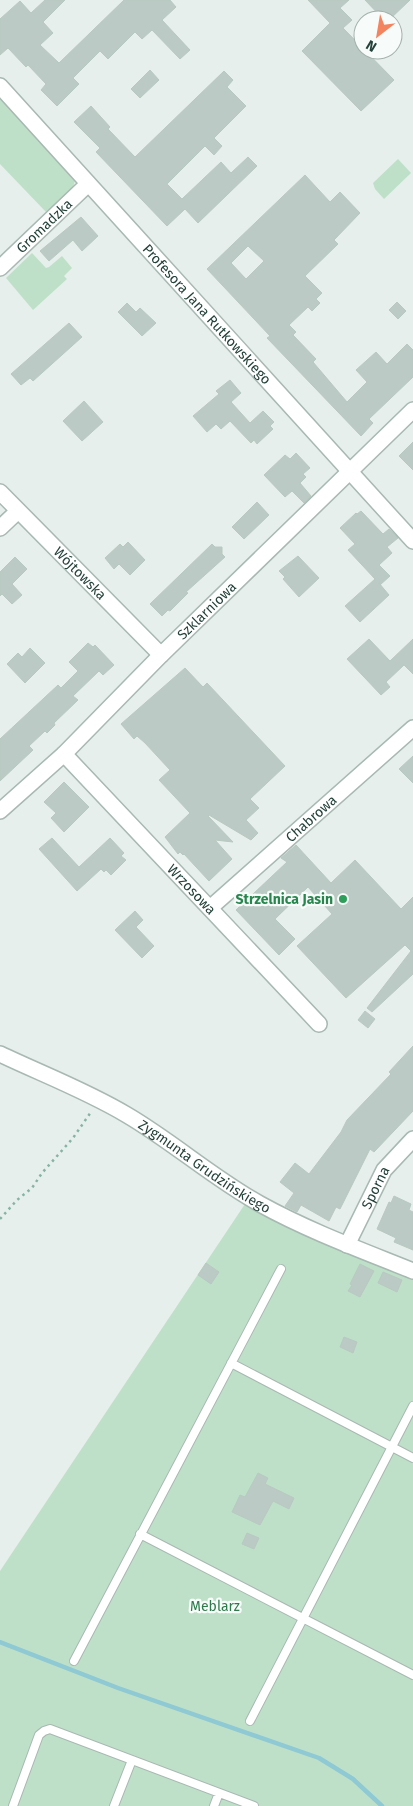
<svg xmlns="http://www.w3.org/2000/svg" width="413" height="1806" viewBox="0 0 413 1806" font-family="'Fira Sans',sans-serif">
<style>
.green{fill:#bfe0c8}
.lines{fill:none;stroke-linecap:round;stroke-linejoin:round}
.stream{stroke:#8ec9d4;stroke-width:4.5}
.building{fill:#bbcac4;stroke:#b8c9c2;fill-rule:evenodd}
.service-casing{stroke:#a8b8b2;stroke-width:10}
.minor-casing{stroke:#a8b8b2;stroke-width:18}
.tertiary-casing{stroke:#a8b8b2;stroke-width:18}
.path{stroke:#86b3a5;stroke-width:2.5;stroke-dasharray:2.5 4;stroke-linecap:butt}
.service{stroke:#fff;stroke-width:8}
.minor{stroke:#fff;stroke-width:15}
.tertiary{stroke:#fff;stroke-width:15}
.leisure-dot{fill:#2e9e5b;stroke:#f7fbf9;stroke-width:2}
.labels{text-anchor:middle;stroke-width:4.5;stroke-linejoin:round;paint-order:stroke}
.street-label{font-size:14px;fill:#24423a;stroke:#f7fbf9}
.leisure-label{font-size:14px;font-weight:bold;fill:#27864d;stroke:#f7fbf9;text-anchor:end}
.park-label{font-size:14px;fill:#2d7a4b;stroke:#f7fbf9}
</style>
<rect width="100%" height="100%" fill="#e6efeb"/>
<path class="green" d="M 0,95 L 75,178 C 76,191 55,204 46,212 L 0,164 Z
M 398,159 L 411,173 L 384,199 L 375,189 L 373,183 Z
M 32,253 L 46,268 L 49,267 L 62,256 L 72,268 L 64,276 L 67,279 L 33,310 L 6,278 Z
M 247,1201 L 355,1256 L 413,1279 L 413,1806 L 0,1806 L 0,1571 Z"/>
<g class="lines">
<path class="stream" d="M 0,1642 L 118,1688 L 319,1758 L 353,1779 L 382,1806"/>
</g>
<path class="building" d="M 45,0 L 65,0 L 43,22 L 53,33 L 40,45 L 59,63 L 124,0 L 170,0 L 176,7 L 162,20 L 190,50 L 180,59 L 152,30 L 142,39 L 135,32 L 108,59 L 100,51 L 73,78 L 79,84 L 57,106 L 41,90 L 46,84 L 28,65 L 26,67 L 8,48 L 0,55 L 0,19 L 20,1 L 31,13 Z
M 308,0 L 349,0 L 340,8 L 352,20 L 343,28 L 394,80 L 361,111 L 302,51 L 330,23 Z
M 365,0 L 410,0 L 389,20 L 384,20 Z
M 150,70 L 159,80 L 140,98 L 131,89 Z
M 224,71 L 233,80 L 227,87 L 246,106 L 214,138 L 222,146 L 214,155 L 205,146 L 167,184 L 182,199 L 221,162 L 231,173 L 248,157 L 257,166 L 198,223 L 185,209 L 167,226 L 96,152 L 100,148 L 74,122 L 91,106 L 110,127 L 108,129 L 135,157 Z
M 305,175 L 330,202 L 340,192 L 360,213 L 334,240 L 338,244 L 305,276 L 322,293 L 316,299 L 320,303 L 312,311 L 308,307 L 289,325 L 296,332 L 293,335 L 316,359 L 313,362 L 347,402 L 367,382 L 356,370 L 376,352 L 387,364 L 407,344 L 413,350 L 413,377 L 369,419 L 373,423 L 361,436 L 267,338 L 270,336 L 207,269 ZM 248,246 L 264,261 L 246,279 L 231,263 Z
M 81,217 L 98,236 L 82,251 L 73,240 L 49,261 L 40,251 Z
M 397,302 L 406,311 L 398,319 L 389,310 Z
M 127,303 L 136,312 L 140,308 L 156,323 L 142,336 L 118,312 Z
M 69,323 L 82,337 L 33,381 L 30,378 L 21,385 L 11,374 Z
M 230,380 L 241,393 L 231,402 L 250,423 L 263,411 L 274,422 L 270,426 L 273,429 L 257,444 L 254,440 L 251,443 L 230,421 L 221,429 L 216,424 L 207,432 L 193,416 L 219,394 L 216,391 Z
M 84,401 L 103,422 L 82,441 L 63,421 Z
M 413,442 L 413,470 L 399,456 Z
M 296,453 L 310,468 L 303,474 L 306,477 L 300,483 L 311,496 L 304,503 L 292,491 L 285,497 L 264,475 L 285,455 L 290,459 Z
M 257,502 L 269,515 L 244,539 L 232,527 Z
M 361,511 L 383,534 L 389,529 L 398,538 L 387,547 L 392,553 L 379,565 L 390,576 L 380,585 L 379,583 L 389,595 L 360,622 L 345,606 L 375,579 L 348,550 L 355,544 L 340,528 L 356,513 L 357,514 Z
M 128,542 L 145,560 L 130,575 L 119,564 L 114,569 L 105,558 L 120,544 L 123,547 Z
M 212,544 L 215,547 L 222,547 L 222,554 L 225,557 L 186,592 L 188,593 L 170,611 L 168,610 L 162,616 L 150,604 Z
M 298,556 L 319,578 L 299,597 L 283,579 L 285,577 L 279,571 Z
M 15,557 L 27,569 L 12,584 L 22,595 L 12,604 L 2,594 L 0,596 L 0,572 Z
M 369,639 L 390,661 L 413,639 L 413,674 L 404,665 L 386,682 L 390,687 L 381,695 L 347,659 Z
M 88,643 L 93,647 L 95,645 L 114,665 L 103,675 L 99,671 L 73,696 L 78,700 L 54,723 L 55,725 L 47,733 L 45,731 L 29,746 L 33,750 L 0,781 L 0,739 L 58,685 L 61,688 L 78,671 L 69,662 Z
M 30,648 L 45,663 L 25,683 L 7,664 L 18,653 L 22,657 Z
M 185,668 L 203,687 L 207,683 L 285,766 L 250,799 L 259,808 L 246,820 L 258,833 L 251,840 L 209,815 L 208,816 L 233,842 L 215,840 L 232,859 L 209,881 L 184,854 L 183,855 L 180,852 L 178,854 L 165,837 L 190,813 L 159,780 L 170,770 L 145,743 L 137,736 L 134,739 L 121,724 Z
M 413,756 L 413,783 L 399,769 Z
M 64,782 L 89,807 L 64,832 L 51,818 L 56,813 L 44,802 Z
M 52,838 L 79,867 L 110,838 L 124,853 L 121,856 L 126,860 L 111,875 L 106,870 L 104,872 L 101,869 L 77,891 L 39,849 Z
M 296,845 L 331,883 L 355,860 L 401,909 L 413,897 L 413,974 L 372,1012 L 367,1008 L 411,951 L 405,945 L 346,998 L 297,946 L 332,914 L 308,887 L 275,919 L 295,939 L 279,955 L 236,910 L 287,862 L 281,858 Z
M 135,911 L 143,920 L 136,927 L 154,946 L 142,958 L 115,930 Z
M 365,1011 L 375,1019 L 368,1028 L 358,1020 Z
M 413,1046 L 413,1111 L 374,1152 L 370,1149 L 340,1209 L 336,1207 L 329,1221 L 301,1205 L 297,1212 L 285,1206 L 294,1193 L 280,1182 L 295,1163 L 309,1174 L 341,1132 L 347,1120 L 391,1074 L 389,1072 Z
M 394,1196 L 411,1204 L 409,1210 L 413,1212 L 413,1250 L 394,1242 L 396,1238 L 377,1229 L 389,1202 L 391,1203 Z
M 206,1263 L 219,1272 L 211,1284 L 198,1275 Z
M 360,1264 L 374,1271 L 360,1297 L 348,1291 L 352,1285 L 350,1284 Z
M 383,1272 L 402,1280 L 397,1292 L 378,1283 Z
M 344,1337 L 357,1342 L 353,1353 L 340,1347 Z
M 258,1473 L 268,1478 L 265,1484 L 294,1498 L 289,1509 L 273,1501 L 260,1525 L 232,1512 L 240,1495 L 245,1497 Z
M 247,1533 L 259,1538 L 254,1549 L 242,1544 Z"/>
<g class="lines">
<g class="service-casing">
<path id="service" d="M 231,1363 L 413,1458
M 140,1534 L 413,1675
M 74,1661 L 281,1269
M 250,1721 L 413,1406
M 13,1806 L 39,1735 L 44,1731 L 50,1729 L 254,1806
M 114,1806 L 132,1760
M 214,1806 L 219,1793"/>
</g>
<g class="minor-casing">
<g id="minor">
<path id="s1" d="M 0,86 L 413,541"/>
<path id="s2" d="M 0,268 L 88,184"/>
<path id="s3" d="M 0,492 L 161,655"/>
<path d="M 0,528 L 18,511"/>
<path id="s4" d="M 64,754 L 319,1024"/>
<path id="s5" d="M 0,811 L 64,754 L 161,655 L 413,410"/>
<path id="s6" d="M 210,908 L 413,728"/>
<path id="s7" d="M 347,1245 L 384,1170 L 413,1139"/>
</g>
</g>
<g class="tertiary-casing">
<g id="tertiary">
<path id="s8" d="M 0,1054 C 42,1074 87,1091 127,1115 C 173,1142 213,1178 260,1204 C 309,1231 361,1250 413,1271"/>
</g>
</g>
<path class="path" d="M 0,1219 L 17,1200 L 32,1188 L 42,1173 L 73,1138 L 91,1112"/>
<use href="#service" class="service"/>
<use href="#minor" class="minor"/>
<use href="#tertiary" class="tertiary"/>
</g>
<circle class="leisure-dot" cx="343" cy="899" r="5"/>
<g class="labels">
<g class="street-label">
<text dy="5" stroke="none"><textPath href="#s2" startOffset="61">Gromadzka</textPath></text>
<text dy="5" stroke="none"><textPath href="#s1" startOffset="308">Profesora Jana Rutkowskiego</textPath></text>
<text dy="5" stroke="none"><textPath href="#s3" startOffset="114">Wójtowska</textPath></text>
<text dy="5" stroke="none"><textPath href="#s5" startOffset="288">Szklarniowa</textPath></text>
<text dy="5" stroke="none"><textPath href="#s6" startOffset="135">Chabrowa</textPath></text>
<text dy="5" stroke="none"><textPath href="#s4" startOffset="186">Wrzosowa</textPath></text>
<text dy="5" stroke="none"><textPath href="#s8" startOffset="234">Zygmunta Grudzińskiego</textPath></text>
<text dy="5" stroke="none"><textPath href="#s7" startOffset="64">Sporna</textPath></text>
</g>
<g class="leisure-label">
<text x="333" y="904">Strzelnica Jasin</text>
</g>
<g class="park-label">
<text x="215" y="1611">Meblarz</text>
</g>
</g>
<g transform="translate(378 35) rotate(211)"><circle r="24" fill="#f7fbf9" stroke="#a3b1ad"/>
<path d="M0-4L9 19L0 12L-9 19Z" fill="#f4845f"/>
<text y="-8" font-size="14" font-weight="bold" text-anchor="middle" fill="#24423a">N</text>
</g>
</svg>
